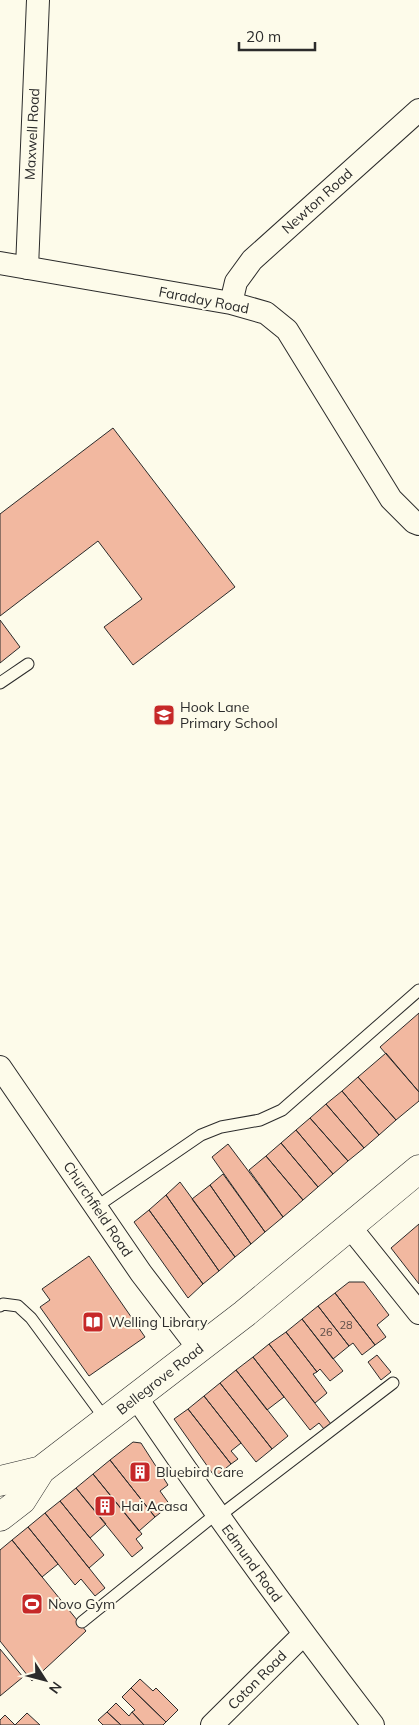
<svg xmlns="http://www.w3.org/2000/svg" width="419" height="1725" viewBox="0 0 419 1725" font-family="Mulish,sans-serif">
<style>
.building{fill:#f2b8a0;stroke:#2b2b2b}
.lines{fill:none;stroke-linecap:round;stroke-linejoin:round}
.service-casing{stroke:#2b2b2b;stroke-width:13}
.minor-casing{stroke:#2b2b2b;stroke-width:24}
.primary-casing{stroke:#2b2b2b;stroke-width:29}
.service{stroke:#fdfbea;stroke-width:11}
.minor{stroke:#fdfbea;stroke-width:22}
.primary{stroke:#fdfbea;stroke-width:28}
.labels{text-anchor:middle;stroke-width:4;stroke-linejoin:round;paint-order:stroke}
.number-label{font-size:11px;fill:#5d4e48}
.street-label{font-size:14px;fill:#2b2b2b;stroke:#fdfbea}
.poi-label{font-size:14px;fill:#2b2b2b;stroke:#fdfbea;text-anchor:start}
</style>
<rect width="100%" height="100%" fill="#fdfbea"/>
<path class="building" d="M 113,428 L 235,587 L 133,665 L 104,627 L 142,599 L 98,541 L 0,616 L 0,514 Z
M 0,620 L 20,647 L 0,663 Z
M 419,1013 L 419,1092 L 380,1047 Z
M 386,1053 L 419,1092 L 419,1101 L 396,1120 L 358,1077 Z
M 358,1077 L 396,1120 L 379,1135 L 342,1091 Z
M 342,1091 L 379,1135 L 364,1148 L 326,1104 Z
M 326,1104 L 364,1148 L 348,1161 L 310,1118 Z
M 310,1118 L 348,1161 L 333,1174 L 296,1130 Z
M 296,1130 L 333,1174 L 318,1187 L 281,1143 Z
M 281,1143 L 318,1187 L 303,1200 L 266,1156 Z
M 228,1144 L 283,1217 L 265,1232 L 212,1157 Z
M 266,1156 L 303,1200 L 283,1217 L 249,1170 Z
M 223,1174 L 265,1232 L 251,1244 L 210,1185 Z
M 180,1182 L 235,1257 L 219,1271 L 166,1195 Z
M 210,1185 L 251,1244 L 235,1257 L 192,1199 Z
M 166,1195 L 219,1271 L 203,1284 L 149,1210 Z
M 149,1210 L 203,1284 L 188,1298 L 134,1222 Z
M 419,1224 L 419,1284 L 391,1248 Z
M 89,1256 L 145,1337 L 89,1376 L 40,1307 L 50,1300 L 42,1289 Z
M 349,1282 L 364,1282 L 389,1315 L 377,1325 L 386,1337 L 375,1345 L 335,1293 Z
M 335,1293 L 375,1345 L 362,1355 L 353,1343 L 349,1346 L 318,1306 Z
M 318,1306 L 349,1346 L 333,1359 L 302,1319 Z
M 302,1319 L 343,1371 L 330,1381 L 320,1369 L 317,1372 L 286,1332 Z
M 286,1332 L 317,1372 L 313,1374 L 327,1393 L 315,1403 L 269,1344 Z
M 269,1344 L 331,1424 L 324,1429 L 319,1423 L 310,1430 L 253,1357 Z
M 377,1355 L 391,1372 L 381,1380 L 368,1362 Z
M 253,1357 L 284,1397 L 267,1410 L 236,1370 Z
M 236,1370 L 288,1436 L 272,1449 L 220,1383 Z
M 220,1383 L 272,1449 L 256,1462 L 204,1396 Z
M 204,1396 L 241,1443 L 231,1451 L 238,1459 L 231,1464 L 188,1409 Z
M 188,1409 L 231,1464 L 215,1477 L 174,1419 Z
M 133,1442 L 141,1443 L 168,1485 L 160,1491 L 170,1505 L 155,1517 L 110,1460 Z
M 110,1460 L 155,1517 L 139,1531 L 93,1474 Z
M 93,1474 L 142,1534 L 136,1539 L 143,1548 L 132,1557 L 76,1488 Z
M 76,1488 L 106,1524 L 90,1538 L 60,1501 Z
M 60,1501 L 104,1555 L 89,1568 L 45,1513 Z
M 45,1513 L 105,1588 L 95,1596 L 81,1579 L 75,1585 L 28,1527 Z
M 28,1527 L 58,1564 L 42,1577 L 12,1540 Z
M 12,1540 L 86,1631 L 32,1681 L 0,1641 L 0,1550 Z
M 0,1649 L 23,1677 L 0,1696 Z
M 140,1679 L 153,1691 L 156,1688 L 178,1710 L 166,1722 L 131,1688 Z
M 131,1688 L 166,1722 L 163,1725 L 144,1725 L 132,1712 L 135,1710 L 122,1697 Z
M 116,1703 L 129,1716 L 132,1712 L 144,1725 L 121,1725 L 107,1712 Z
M 107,1712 L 121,1725 L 103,1725 L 98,1720 Z
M 27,1713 L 40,1725 L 15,1725 Z
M 5,1715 L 15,1725 L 0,1725 L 0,1720 Z"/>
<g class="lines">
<g class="service-casing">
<path id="service" d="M 0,683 L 28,664
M 96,1207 L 201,1135 L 221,1127 L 260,1120 L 282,1110 L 419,990
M 0,1306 L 3,1304 L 18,1306 L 31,1318 L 106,1420
M 218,1517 L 393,1383
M 82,1622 L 216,1514"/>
</g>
<g class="minor-casing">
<path id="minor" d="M 0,263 L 231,303 L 266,313 L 287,330 L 391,499 L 414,522 L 419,524
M 27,268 L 38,0
M 231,303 L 236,282 L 252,260 L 419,110
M 0,1067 L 141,1273 L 199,1349
M 350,1227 L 419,1313
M 136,1397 C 212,1509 291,1618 373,1725
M 212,1725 L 303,1635"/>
</g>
<g class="primary-casing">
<path id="primary" d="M 0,1482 L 4,1479 L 41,1470
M 0,1517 L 22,1500 L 41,1470 L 244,1314 L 419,1169"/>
</g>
<use href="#service" class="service"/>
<use href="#minor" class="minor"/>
<use href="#primary" class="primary"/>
</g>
<defs>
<g id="school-square" transform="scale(1.125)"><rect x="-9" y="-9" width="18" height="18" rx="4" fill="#c62828" stroke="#fdfbea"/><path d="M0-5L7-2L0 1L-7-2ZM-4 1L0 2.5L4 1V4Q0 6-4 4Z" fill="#fff"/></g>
<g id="library-square" transform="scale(1.125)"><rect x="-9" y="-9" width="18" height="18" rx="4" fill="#c62828" stroke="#fdfbea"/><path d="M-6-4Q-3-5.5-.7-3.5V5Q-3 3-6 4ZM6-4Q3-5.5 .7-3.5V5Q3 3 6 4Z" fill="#fff"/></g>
<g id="building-square" transform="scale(1.125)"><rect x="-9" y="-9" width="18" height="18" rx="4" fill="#c62828" stroke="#fdfbea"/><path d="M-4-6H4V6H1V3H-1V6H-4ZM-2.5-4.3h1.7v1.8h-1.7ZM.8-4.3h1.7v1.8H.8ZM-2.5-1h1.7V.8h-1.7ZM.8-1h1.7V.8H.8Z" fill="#fff"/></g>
<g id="stadium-square" transform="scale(1.125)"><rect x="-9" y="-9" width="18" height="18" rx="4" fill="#c62828" stroke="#fdfbea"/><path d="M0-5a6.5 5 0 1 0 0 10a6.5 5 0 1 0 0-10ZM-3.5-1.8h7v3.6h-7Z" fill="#fff"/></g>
</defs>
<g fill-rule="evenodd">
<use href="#school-square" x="164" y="715"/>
<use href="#library-square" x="93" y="1322"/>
<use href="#building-square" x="140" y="1472"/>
<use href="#building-square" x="105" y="1506"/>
<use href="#stadium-square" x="32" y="1604"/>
</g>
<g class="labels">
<g class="number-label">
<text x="346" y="1329">28</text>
<text x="326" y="1336">26</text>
</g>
<g class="street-label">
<text transform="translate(32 134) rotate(-87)" y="5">Maxwell Road</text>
<text transform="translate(317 201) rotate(-42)" y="5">Newton Road</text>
<text transform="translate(204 300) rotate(11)" y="5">Faraday Road</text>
<text transform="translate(98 1209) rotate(56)" y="5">Churchfield Road</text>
<text transform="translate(160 1379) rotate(-38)" y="5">Bellegrove Road</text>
<text transform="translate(252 1563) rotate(54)" y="5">Edmund Road</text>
<text transform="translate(257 1680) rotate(-45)" y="5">Coton Road</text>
</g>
<g class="poi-label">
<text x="180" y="712">Hook Lane<tspan x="180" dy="16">Primary School</tspan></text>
<text x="109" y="1327">Welling Library</text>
<text x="156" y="1477">Bluebird Care</text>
<text x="121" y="1511">Hai Acasa</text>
<text x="48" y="1609">Novo Gym</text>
</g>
</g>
<g transform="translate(45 1680) rotate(126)" stroke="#fdfbea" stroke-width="4" paint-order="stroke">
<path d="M0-4L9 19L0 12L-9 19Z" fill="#2b2b2b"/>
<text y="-8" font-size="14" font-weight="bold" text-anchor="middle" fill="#2b2b2b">N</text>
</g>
<path d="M239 42v8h76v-8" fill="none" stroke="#2b2b2b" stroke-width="2.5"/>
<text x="246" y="42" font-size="15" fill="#2b2b2b" stroke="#fdfbea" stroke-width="4" paint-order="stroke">20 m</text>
</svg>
